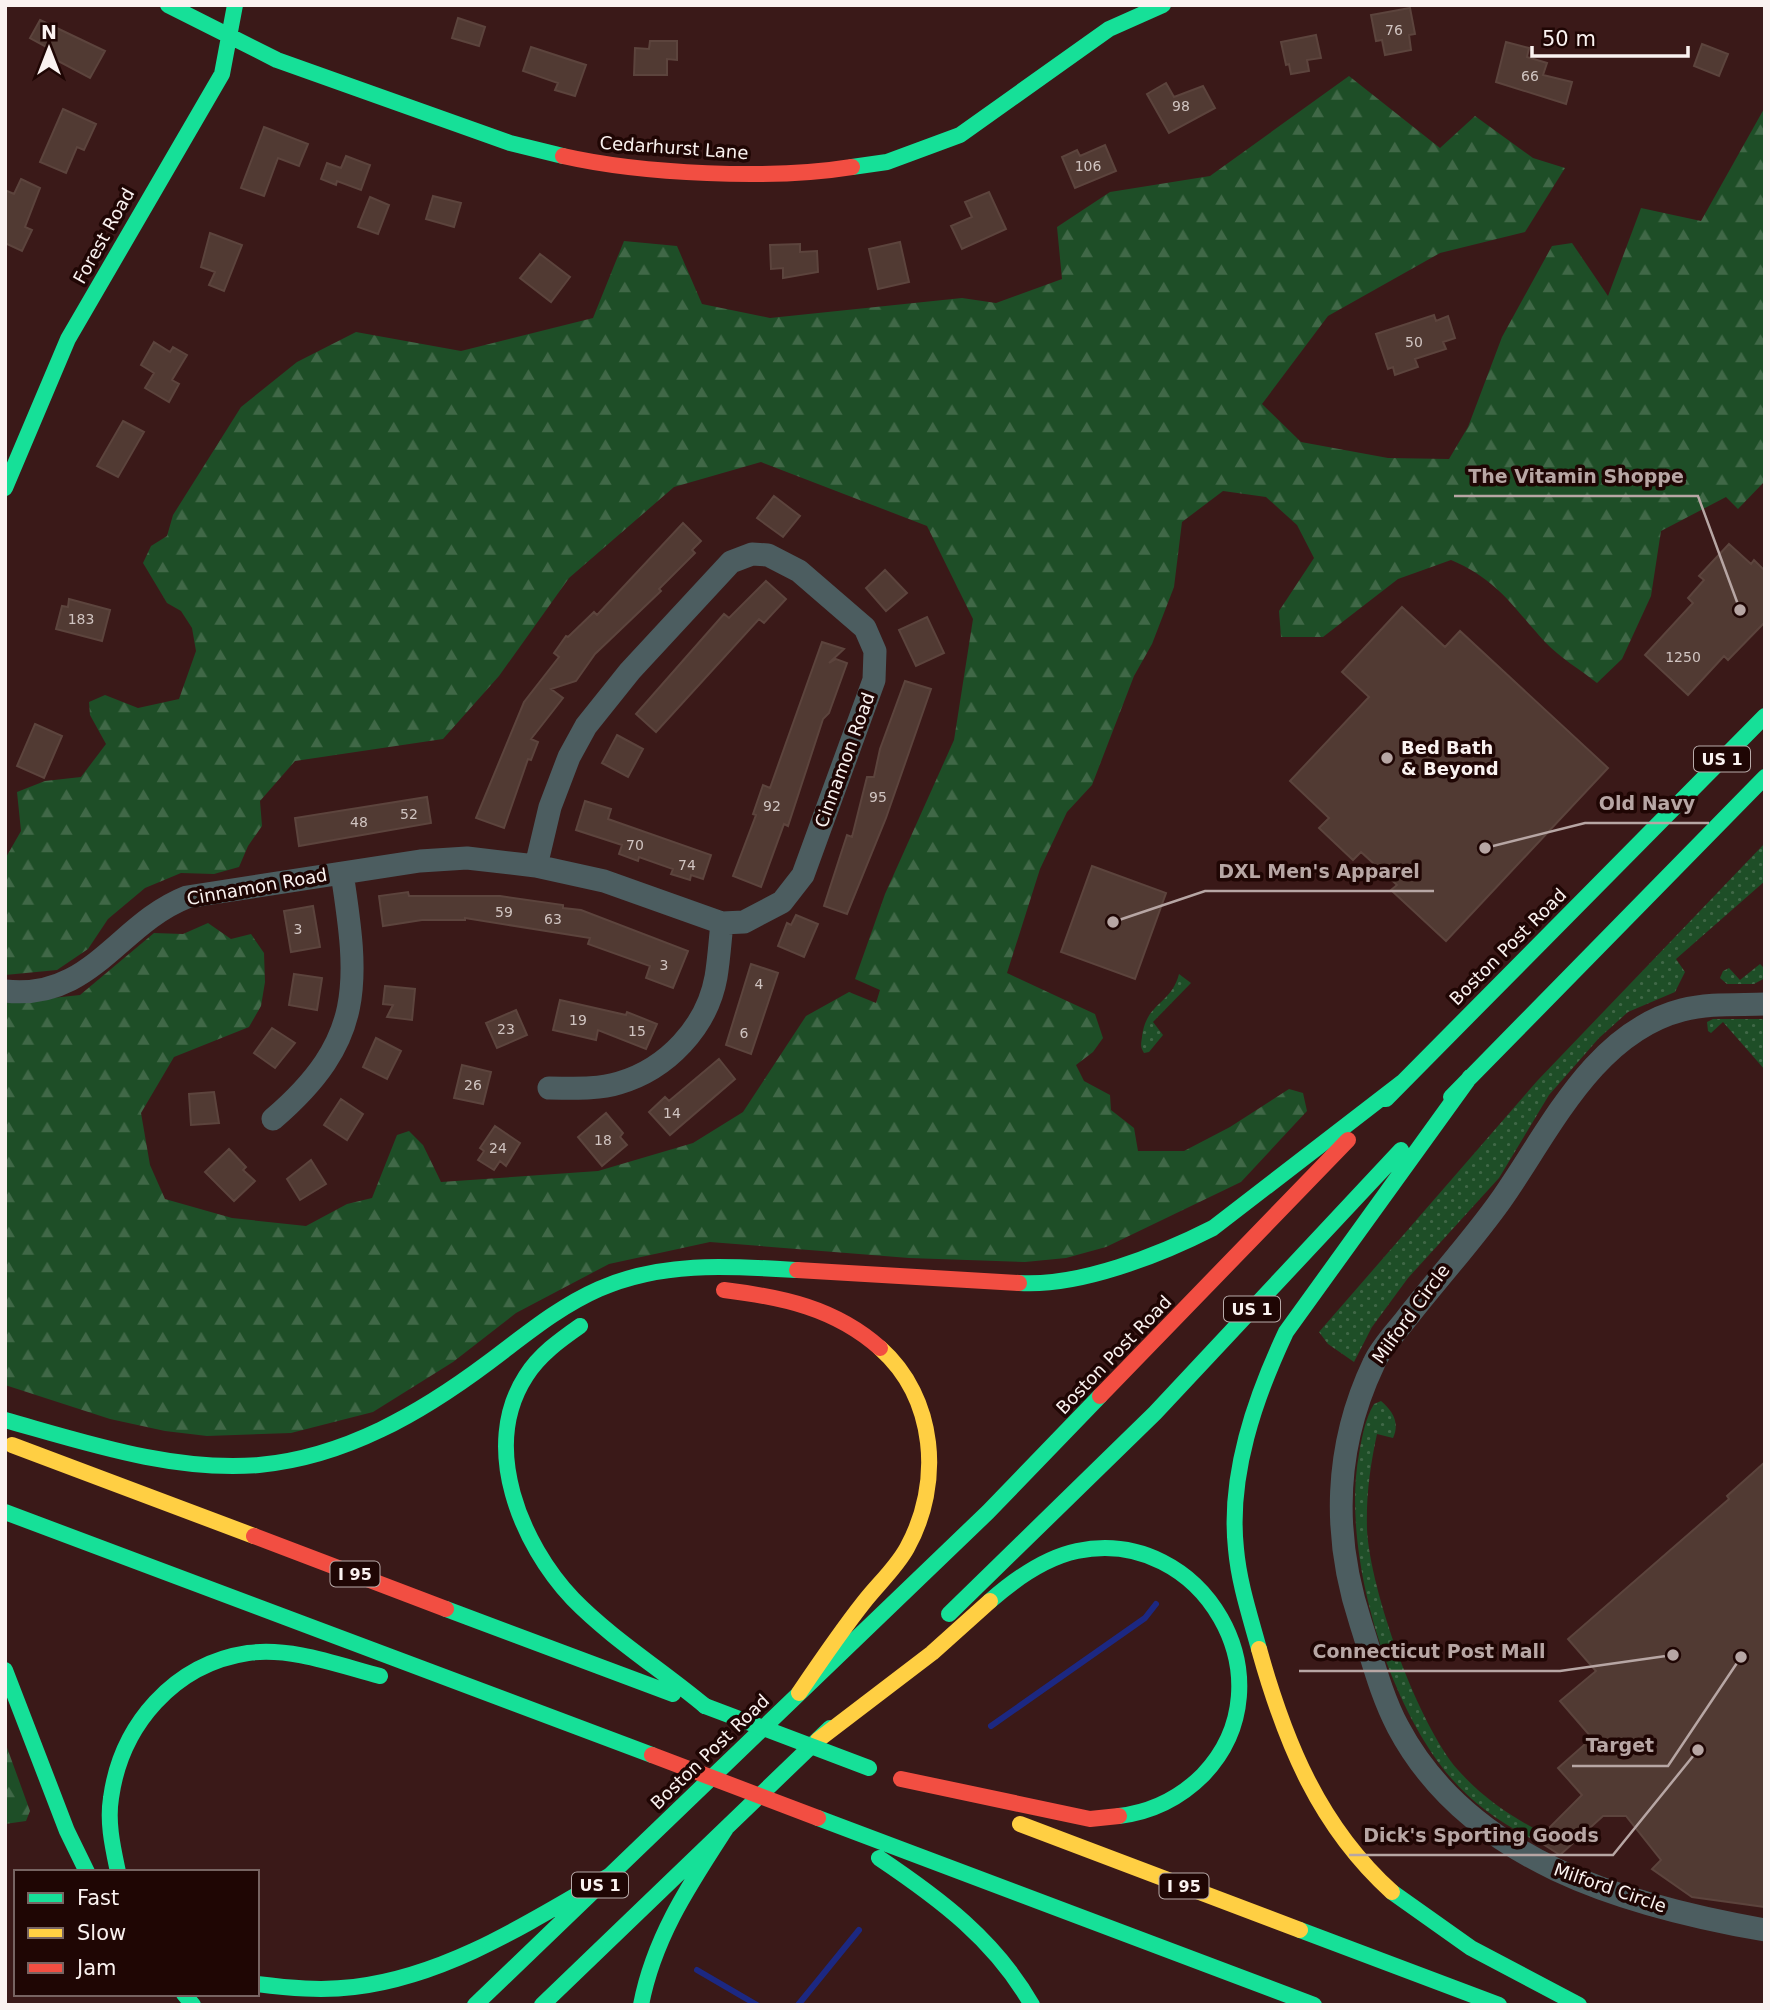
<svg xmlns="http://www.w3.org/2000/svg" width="1770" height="2010" viewBox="0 0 1770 2010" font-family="'DejaVu Sans',sans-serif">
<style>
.grass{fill:url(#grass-dots)}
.forest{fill:url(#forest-firs)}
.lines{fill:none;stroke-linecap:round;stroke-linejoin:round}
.stream{stroke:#1c2882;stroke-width:6}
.building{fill:#513a33;stroke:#5c443d;stroke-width:2}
.street{stroke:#4c5d60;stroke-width:23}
.fast{stroke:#16e098;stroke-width:16}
.slow{stroke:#ffcf43;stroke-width:16}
.jam{stroke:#f24e42;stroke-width:16}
.fast-bridge{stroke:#16e098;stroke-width:16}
.jam-bridge{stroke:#f24e42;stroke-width:16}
.poi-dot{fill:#b7a6a4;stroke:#1f0604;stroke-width:2.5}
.labels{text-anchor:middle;stroke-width:7;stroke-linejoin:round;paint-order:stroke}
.number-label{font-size:14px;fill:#d0c4c1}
.shield{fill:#1f0604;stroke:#b8aba9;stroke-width:2}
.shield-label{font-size:16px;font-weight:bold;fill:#faf2f0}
.street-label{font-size:18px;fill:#faf2f0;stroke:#1f0604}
.poi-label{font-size:18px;font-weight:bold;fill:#faf2f0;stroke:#1f0604;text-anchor:start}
.leader{fill:none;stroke:#b7a6a4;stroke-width:2.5}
.callout-dot{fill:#b7a6a4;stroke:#1f0604;stroke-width:2.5}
.callout-label{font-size:19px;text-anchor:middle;font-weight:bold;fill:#b7a6a4;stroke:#1f0604;stroke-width:7;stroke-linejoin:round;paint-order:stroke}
</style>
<defs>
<pattern id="grass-dots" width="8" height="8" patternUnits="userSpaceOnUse" patternTransform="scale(1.75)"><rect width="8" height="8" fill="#1e4e27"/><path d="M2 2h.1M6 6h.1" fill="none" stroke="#406847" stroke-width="1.8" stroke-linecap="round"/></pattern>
<pattern id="forest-firs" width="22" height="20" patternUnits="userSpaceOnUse" patternTransform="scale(1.75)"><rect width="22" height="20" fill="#1e4e27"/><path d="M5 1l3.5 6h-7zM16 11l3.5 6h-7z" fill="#406847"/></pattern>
</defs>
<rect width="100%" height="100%" fill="#3a1918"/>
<path class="grass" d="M 1765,843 L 1765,881 L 1676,959 L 1685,972 L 1675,992 L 1628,1012 L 1599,1038 L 1549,1095 L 1499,1178 L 1408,1278 L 1372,1327 L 1354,1362 L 1328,1344 L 1319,1332 L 1538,1080 Z
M 1760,964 L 1765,969 L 1765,978 L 1754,984 L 1727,984 L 1720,978 L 1723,971 L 1729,968 L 1740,980 Z
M 1179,974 L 1191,983 L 1153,1022 L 1163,1035 L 1149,1052 L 1144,1053 C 1140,1047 1141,1044 1142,1037 C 1146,1002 1171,1005 1179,974 Z
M 1713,1019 L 1765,1019 L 1765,1070 L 1723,1022 L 1711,1033 L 1708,1031 L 1707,1022 Z
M 1381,1401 C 1393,1411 1400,1423 1393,1438 L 1377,1434 C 1370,1466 1366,1497 1367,1529 C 1370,1591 1418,1724 1458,1770 C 1482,1797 1511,1817 1543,1833 L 1536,1841 C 1504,1825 1474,1805 1451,1778 C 1387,1704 1341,1551 1359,1454 C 1362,1437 1365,1419 1374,1404 Z"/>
<path class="forest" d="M 1349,76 L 1440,148 L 1475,116 L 1533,158 L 1565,168 L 1525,232 L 1440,253 L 1328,316 L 1262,404 L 1301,442 L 1388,458 L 1449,459 L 1468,427 L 1502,337 L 1552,246 L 1572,243 L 1608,296 L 1641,208 L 1701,221 L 1765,107 L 1765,481 L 1738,509 L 1726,497 L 1661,531 L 1651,596 L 1622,659 L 1597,683 C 1581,670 1560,658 1545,642 C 1512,606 1498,580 1451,560 L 1398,579 L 1323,637 L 1281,637 L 1279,611 L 1314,558 L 1297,525 L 1266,497 L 1223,491 L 1182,522 L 1174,587 L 1152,644 L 1134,676 L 1092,785 L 1067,812 L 1040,869 L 1007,973 L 1095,1014 L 1103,1038 L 1093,1052 L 1076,1065 L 1084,1081 L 1110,1095 L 1111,1110 L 1134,1128 L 1138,1151 L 1184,1151 L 1230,1127 L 1289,1089 L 1303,1093 L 1307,1111 L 1241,1182 L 1106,1247 L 1066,1258 L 1025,1262 L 909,1258 L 710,1242 L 609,1264 L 516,1313 L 453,1362 L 373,1412 L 291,1433 L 207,1436 L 165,1431 L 110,1419 L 5,1385 L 5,1003 L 80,995 L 154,933 L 183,934 L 208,923 L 231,939 L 251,934 L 264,953 L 265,982 L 261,1006 L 249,1027 L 174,1057 L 141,1113 L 150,1165 L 165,1199 L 232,1218 L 306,1226 L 347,1204 L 372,1198 L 397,1135 L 409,1131 L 423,1145 L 441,1182 L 598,1171 L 693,1143 L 743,1112 L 806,1016 L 849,992 L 876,1003 L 880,990 L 855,979 L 885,894 L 954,740 L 973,619 L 927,526 L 761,462 L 674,487 L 569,578 L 499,676 L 443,739 L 295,761 L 260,801 L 262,826 L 248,846 L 239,867 L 214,874 L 181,873 L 145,888 L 108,919 L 88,949 L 57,970 L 5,975 L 5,859 L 21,831 L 17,792 L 45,781 L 81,777 L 106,744 L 90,715 L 89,702 L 105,695 L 138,708 L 179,699 L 196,651 L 192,628 L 181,611 L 167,603 L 143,563 L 151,546 L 167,536 L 173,515 L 241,407 L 297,362 L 356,332 L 461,351 L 593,318 L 624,241 L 677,246 L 702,304 L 770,318 L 962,298 L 996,303 L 1062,279 L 1057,227 L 1110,192 L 1210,176 Z
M 5,1742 L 30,1811 L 26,1821 L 5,1824 Z"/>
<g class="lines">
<path class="stream" d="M 991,1726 L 1145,1618 L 1156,1604
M 697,1970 L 757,2005
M 798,2005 L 859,1930"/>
</g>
<path class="building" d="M 1410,8 L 1415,34 L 1409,35 L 1411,50 L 1385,55 L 1382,40 L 1376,41 L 1371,15 Z
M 458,18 L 485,27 L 479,46 L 452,38 Z
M 40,20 L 105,51 L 90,78 L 45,54 L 48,48 L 30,38 Z
M 1316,35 L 1321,58 L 1307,60 L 1309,71 L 1291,74 L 1289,64 L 1286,65 L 1281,42 Z
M 650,41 L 677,41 L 677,60 L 667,59 L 667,75 L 634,75 L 635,48 L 649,49 Z
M 1506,42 L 1529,48 L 1527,57 L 1547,63 L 1543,75 L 1572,82 L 1566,104 L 1496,82 Z
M 1702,44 L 1728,54 L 1719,76 L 1694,66 Z
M 531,47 L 586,65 L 575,96 L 555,90 L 558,83 L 523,71 Z
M 1166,83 L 1174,97 L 1203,86 L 1215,108 L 1169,133 L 1147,94 Z
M 63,109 L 96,124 L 84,150 L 77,147 L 66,173 L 40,162 Z
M 264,127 L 308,144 L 299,166 L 278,158 L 264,196 L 241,188 Z
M 1105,145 L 1116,171 L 1075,188 L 1062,157 L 1077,150 L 1080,156 Z
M 346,156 L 370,165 L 361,190 L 337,181 L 336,185 L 321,179 L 327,163 L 341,168 Z
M 21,179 L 40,188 L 25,227 L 32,230 L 22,251 L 5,243 L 5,190 L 14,194 Z
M 989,192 L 1006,229 L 962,249 L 951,226 L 972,217 L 965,202 Z
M 433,196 L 461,203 L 454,227 L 426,219 Z
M 370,197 L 389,205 L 378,234 L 358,227 Z
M 210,233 L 242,245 L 224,291 L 209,285 L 215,272 L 201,267 Z
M 900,242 L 909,282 L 878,289 L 869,249 Z
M 800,244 L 800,252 L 817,251 L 818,272 L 783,278 L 783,268 L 771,269 L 770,245 Z
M 540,254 L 570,277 L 551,302 L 520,278 Z
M 1434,315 L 1436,321 L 1448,316 L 1455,338 L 1443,342 L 1446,349 L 1415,359 L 1418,367 L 1395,375 L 1393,367 L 1388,369 L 1376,334 Z
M 154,342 L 170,352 L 173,347 L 187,355 L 172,380 L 179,384 L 169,402 L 145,388 L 154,373 L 141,365 Z
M 123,421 L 144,432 L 118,477 L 97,466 Z
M 774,496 L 800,516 L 783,537 L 757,518 Z
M 683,523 L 701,541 L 692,550 L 695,553 L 659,589 L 661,591 L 595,654 L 576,681 L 551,689 L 563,698 L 531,739 L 538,742 L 531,760 L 528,759 L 504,828 L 476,818 L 524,702 L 559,657 L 554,653 L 566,636 L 568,637 L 594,612 L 597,615 Z
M 1729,544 L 1751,564 L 1754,560 L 1765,571 L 1765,622 L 1728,660 L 1724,656 L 1688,695 L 1645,655 L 1693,603 L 1688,598 L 1704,580 L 1699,576 Z
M 885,570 L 907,593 L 886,611 L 866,588 Z
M 766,581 L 786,599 L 764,623 L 759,619 L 656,732 L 636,714 L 724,614 L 729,618 Z
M 69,599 L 110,610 L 102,641 L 56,629 L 62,606 L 68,607 Z
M 1402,607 L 1445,647 L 1460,631 L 1608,768 L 1446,941 L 1391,890 L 1397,885 L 1361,852 L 1353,860 L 1319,828 L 1329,818 L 1290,781 L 1369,697 L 1342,672 Z
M 927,617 L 944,653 L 916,666 L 899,630 Z
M 822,642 L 844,649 L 829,663 L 836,659 L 847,663 L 829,713 L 823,719 L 788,826 L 784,824 L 761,887 L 733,876 L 756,815 L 753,814 L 763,785 L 770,788 Z
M 905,681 L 931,689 L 886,818 L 847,914 L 824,906 L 847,835 L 852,837 L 867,777 L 874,777 L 880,749 Z
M 35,724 L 62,736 L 44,778 L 17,766 Z
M 617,735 L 643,749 L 628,777 L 602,763 Z
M 427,797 L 431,823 L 299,846 L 295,818 Z
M 585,801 L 611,809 L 608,819 L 711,855 L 703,879 L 691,875 L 690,880 L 671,874 L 673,869 L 639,857 L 638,861 L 619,854 L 622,845 L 576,830 Z
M 1092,866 L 1166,893 L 1135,979 L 1061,952 Z
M 408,892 L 409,896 L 500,896 L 563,905 L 563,908 L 581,910 L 688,951 L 673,988 L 646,978 L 650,966 L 588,944 L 590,938 L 465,918 L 465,920 L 422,920 L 383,926 L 379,896 Z
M 313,906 L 320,947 L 291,952 L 284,911 Z
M 796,915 L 818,924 L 804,957 L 778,946 L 787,923 L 791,925 Z
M 751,964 L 778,973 L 751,1054 L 726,1045 Z
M 294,974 L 322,978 L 317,1010 L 289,1005 Z
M 385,986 L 415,989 L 412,1020 L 387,1017 L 393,1005 L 383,1004 Z
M 560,1000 L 626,1015 L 627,1012 L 657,1024 L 646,1049 L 598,1030 L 596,1040 L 553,1030 Z
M 516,1010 L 527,1035 L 497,1048 L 486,1023 Z
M 272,1028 L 295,1043 L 275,1068 L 254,1053 Z
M 376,1038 L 401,1051 L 387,1079 L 363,1067 Z
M 719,1059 L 735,1079 L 670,1135 L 649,1112 L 665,1097 L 669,1101 Z
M 462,1065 L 491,1072 L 483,1104 L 454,1098 Z
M 214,1092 L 219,1123 L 191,1125 L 189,1094 Z
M 341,1099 L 363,1114 L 347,1140 L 324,1125 Z
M 606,1113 L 623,1133 L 620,1137 L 627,1145 L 602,1166 L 578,1137 Z
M 495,1126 L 520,1143 L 506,1166 L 500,1161 L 494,1170 L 478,1160 L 484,1151 L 480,1148 Z
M 229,1149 L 246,1167 L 243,1170 L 255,1181 L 234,1201 L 205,1172 Z
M 311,1160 L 326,1184 L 300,1200 L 287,1179 Z
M 1765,1462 L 1765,1907 L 1692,1897 L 1652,1869 L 1661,1860 L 1626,1816 L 1603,1816 L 1560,1855 L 1537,1840 L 1582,1795 L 1558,1768 L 1592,1738 L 1560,1701 L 1596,1671 L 1568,1639 L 1729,1499 L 1727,1496 Z"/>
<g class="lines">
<path class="street" d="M 5,991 C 91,1001 118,924 187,897 L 420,861 L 467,858 L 536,866 L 604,881 L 722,923 L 744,922 L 782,902 L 803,875 L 874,680 L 875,651 L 865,628 L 799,571 L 768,555 L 752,554 L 731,562 L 630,671 L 586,726 L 569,757 L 550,807 L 536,866
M 1765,1004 C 1738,1005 1709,1003 1682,1010 C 1593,1033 1549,1132 1501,1200 C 1472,1241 1437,1279 1406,1319 C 1396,1332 1381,1347 1374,1363 C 1334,1447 1332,1536 1361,1624 C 1372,1658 1381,1695 1398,1727 C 1469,1861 1627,1906 1765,1930
M 549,1088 C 572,1088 596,1090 619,1083 C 667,1069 707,1027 716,977 C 719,959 720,941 722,923
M 273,1119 C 365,1040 359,984 342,873"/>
<path class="fast" d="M 168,5 L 277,60 L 510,143 L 563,156
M 852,167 L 887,162 L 960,135 L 1109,29 L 1163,5
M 5,488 L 68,339 L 222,74 L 235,5
M 1451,1097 L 1765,777
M 1386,1099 L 1765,716
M 1019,1283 C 1079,1287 1160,1255 1213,1228 L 1405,1080
M 580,1326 C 560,1340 539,1355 526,1376 C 480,1447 521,1544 573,1599 C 612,1639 662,1670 705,1706
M 5,1420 C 87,1443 173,1472 259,1465 C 345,1457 421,1413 489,1362 C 524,1336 558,1307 599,1289 C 662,1261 730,1266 797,1270
M 5,1512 L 652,1755
M 990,1601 C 1015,1579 1044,1558 1077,1551 C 1202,1525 1293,1681 1203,1775 C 1179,1799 1152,1812 1119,1816
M 446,1609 L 673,1694
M 949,1614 L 1155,1413 L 1401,1150
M 1259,1649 C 1250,1616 1239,1583 1236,1549 C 1228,1475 1255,1398 1286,1332 L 1470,1077
M 5,1670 L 67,1831 L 87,1872
M 818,1818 L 1314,2005
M 879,1858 C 940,1899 995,1940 1032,2005
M 118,1872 C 113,1848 107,1823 111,1798 C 121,1725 174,1664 248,1653 C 292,1647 338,1665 380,1676
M 1392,1892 L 1471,1948 L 1579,2005
M 1300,1930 L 1499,2005
M 257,1984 C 289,1988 321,1991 354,1987 C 447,1976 530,1922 609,1876
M 184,1994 L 193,2005
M 475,2005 L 988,1512 L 1100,1396
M 542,2005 L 830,1728
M 641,2005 C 654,1937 690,1884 727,1827"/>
<path class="slow" d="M 12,1445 L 254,1536
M 1259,1649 C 1285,1742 1319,1826 1392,1892
M 799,1693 C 820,1662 841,1631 864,1602 C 878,1584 896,1568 907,1548 C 943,1483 936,1398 880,1348
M 818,1740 L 932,1653 L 990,1601
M 1020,1824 L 1300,1930"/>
<path class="jam" d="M 563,156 C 642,174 772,180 852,167
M 797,1270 L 1019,1283
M 724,1290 C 782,1297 835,1308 880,1348
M 1100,1396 L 1348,1140
M 254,1536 L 446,1609
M 901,1779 L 1090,1819 L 1119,1816"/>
<path class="fast-bridge" d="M 705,1706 L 869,1768"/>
<path class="jam-bridge" d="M 652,1755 L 818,1818"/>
</g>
<circle class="poi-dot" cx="1387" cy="758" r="7"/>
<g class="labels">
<g class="number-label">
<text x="1394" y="35">76</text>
<text x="1530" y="81">66</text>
<text x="1181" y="111">98</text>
<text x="1088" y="171">106</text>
<text x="1414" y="347">50</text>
<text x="81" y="624">183</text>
<text x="1683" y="662">1250</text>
<text x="878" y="802">95</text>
<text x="772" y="811">92</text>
<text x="409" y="819">52</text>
<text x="359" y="827">48</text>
<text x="635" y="850">70</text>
<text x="687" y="870">74</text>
<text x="504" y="917">59</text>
<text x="553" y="924">63</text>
<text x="298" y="934">3</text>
<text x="664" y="970">3</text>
<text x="759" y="989">4</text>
<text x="578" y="1025">19</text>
<text x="506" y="1034">23</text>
<text x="637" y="1036">15</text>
<text x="744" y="1038">6</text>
<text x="473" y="1090">26</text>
<text x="672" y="1118">14</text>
<text x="603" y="1145">18</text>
<text x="498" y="1153">24</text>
</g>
<g class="shield">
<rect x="1694" y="746.5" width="56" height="25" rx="5"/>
<rect x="1224" y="1296.5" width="56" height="25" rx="5"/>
<rect x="330.5" y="1561.5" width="49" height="25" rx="5"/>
<rect x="572" y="1872.5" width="56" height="25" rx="5"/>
<rect x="1159.5" y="1873.5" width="49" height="25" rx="5"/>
</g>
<g class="shield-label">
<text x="1722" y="765">US 1</text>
<text x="1252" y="1315">US 1</text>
<text x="355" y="1580">I 95</text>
<text x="600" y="1891">US 1</text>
<text x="1184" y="1892">I 95</text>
</g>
<g class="street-label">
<text transform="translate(674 148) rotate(4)" y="6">Cedarhurst Lane</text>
<text transform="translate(104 236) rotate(-61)" y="6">Forest Road</text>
<text transform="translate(845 760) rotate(-70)" y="6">Cinnamon Road</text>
<text transform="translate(257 887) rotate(-10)" y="6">Cinnamon Road</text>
<text transform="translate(1508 947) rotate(-45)" y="6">Boston Post Road</text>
<text transform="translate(1411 1314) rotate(-54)" y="6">Milford Circle</text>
<text transform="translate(1114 1355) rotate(-46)" y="6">Boston Post Road</text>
<text transform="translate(710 1752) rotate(-44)" y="6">Boston Post Road</text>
<text transform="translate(1610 1888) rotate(19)" y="6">Milford Circle</text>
</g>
<g class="poi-label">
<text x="1401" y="754">Bed Bath<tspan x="1401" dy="21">&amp; Beyond</tspan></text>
</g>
</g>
<path class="leader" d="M1740 610L1698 496H1454M1485 848L1585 823H1709M1113 922L1205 891H1434M1673 1655L1560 1671H1299M1741 1657L1668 1766H1572M1698 1750L1613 1855H1349"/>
<g class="callout-dot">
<circle cx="1740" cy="610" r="7"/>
<circle cx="1485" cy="848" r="7"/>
<circle cx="1113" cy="922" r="7"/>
<circle cx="1673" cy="1655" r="7"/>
<circle cx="1741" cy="1657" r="7"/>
<circle cx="1698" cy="1750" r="7"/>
</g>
<g class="callout-label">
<text x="1576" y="483">The Vitamin Shoppe</text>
<text x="1647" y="810">Old Navy</text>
<text x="1319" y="878">DXL Men's Apparel</text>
<text x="1429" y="1658">Connecticut Post Mall</text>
<text x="1620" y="1752">Target</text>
<text x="1481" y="1842">Dick's Sporting Goods</text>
</g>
<rect width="1770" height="2010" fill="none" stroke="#faf2f0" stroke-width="14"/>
<rect x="14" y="1870" width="245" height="126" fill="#1f0604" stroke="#776462" stroke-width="2"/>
<rect x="28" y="1893" width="35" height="10" fill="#16e098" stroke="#776462" stroke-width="2"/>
<text x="77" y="1905" font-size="21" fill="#faf2f0">Fast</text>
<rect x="28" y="1928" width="35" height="10" fill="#ffcf43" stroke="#776462" stroke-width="2"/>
<text x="77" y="1940" font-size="21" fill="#faf2f0">Slow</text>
<rect x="28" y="1963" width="35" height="10" fill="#f24e42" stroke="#776462" stroke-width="2"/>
<text x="77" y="1975" font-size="21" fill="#faf2f0">Jam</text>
<g transform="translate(49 49)" stroke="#1f0604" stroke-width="5" paint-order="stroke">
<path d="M0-5L12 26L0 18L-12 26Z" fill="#faf2f0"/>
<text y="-10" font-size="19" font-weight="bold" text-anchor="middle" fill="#faf2f0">N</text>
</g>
<path d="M1532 46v10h156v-10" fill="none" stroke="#faf2f0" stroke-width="3.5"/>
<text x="1542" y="46" font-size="21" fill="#faf2f0" stroke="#1f0604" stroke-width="5" paint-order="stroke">50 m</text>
</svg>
